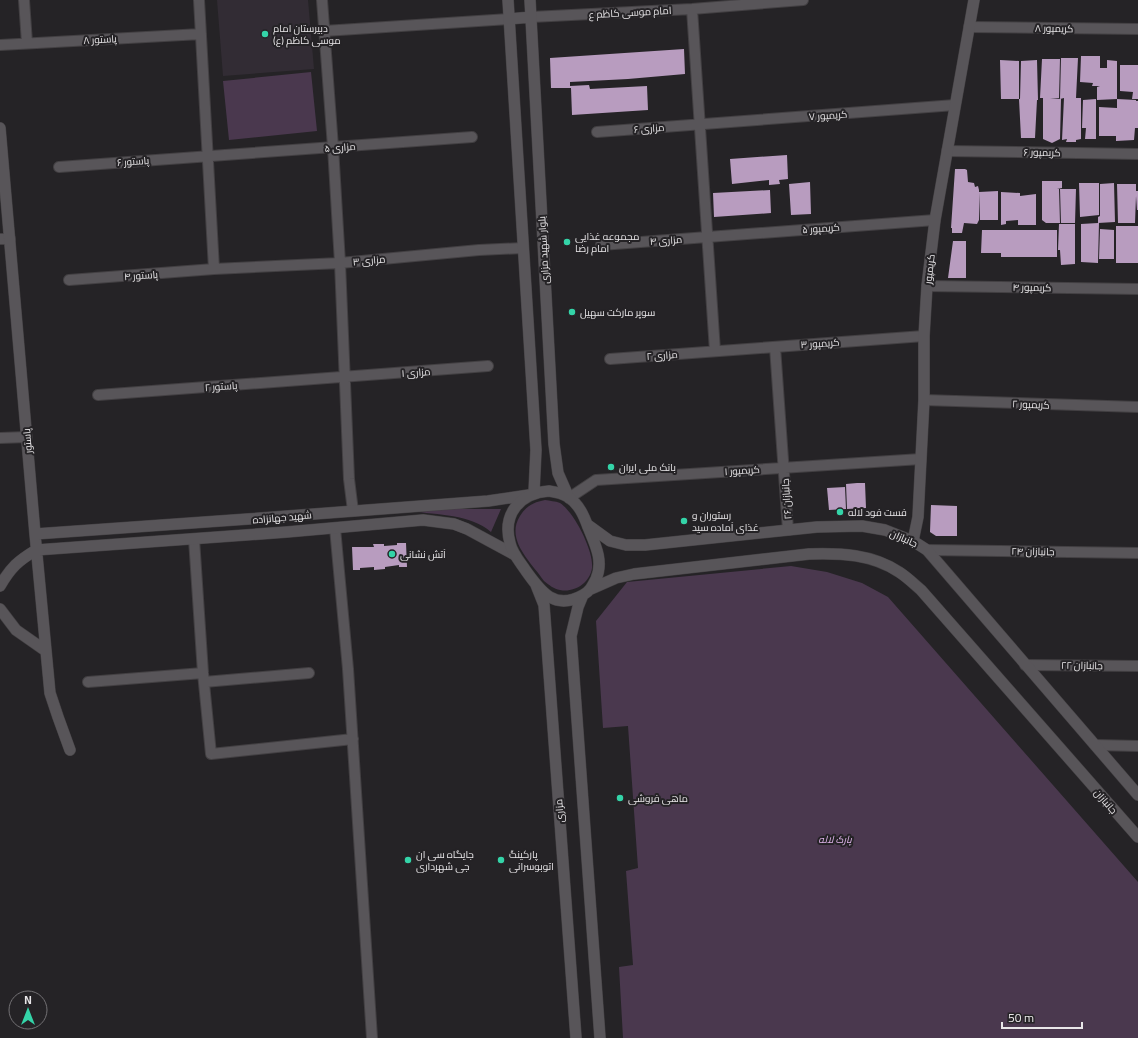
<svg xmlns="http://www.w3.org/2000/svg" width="1138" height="1038" viewBox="0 0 1138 1038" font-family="Georgia,Cairo,serif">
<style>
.built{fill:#322c34}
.green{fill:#4a384e}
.building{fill:#b89cbf}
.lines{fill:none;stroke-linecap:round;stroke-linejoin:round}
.minor-casing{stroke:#434043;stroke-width:12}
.tertiary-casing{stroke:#434043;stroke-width:12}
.secondary-casing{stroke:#434043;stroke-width:12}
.minor{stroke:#585559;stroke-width:10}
.tertiary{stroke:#585559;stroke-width:11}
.secondary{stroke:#585559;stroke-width:11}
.poi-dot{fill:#34d4a8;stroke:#252326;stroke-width:1.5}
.labels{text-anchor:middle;stroke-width:4;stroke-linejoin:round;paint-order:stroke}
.street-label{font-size:10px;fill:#e8e6e8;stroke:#252326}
.poi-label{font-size:10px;fill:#e8e6e8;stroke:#252326;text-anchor:start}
.park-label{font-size:10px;font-style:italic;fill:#e0b5ec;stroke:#252326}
</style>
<rect width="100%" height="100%" fill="#252326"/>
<path class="built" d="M 217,0 L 308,0 L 314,69 L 223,76 Z"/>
<path class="green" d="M 311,72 L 317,131 L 229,140 L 223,81 Z
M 545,500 C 550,501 555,501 560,503 C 574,512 594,551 592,568 C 590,583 574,593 560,590 C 554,589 549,585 544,581 C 531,562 505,540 520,516 C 526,506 534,502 545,500 Z
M 437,509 L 501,509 L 491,532 C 470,514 438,515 411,511 Z
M 791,566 L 827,572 L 862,583 L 888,597 L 1138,882 L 1138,1038 L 623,1038 L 619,967 L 633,965 L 626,871 L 638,868 L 628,726 L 603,728 L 596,621 L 627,582 Z"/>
<path class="building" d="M 684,49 L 685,74 L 628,79 L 570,82 L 570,86 L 589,85 L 590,89 L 647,86 L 648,110 L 572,115 L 571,88 L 551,88 L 550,58 Z
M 1081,56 L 1100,56 L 1100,68 L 1107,68 L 1107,60 L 1117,61 L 1117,99 L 1097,100 L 1097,87 L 1100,86 L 1092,86 L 1093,83 L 1080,82 Z
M 1061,58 L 1078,58 L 1076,98 L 1081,98 L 1081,139 L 1076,140 L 1076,142 L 1066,142 L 1067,139 L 1062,140 L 1064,98 L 1060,99 Z
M 1042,59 L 1060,59 L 1059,98 L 1050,98 L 1061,99 L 1060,139 L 1052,143 L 1043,139 L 1043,98 L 1040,98 Z
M 1000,60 L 1019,61 L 1019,99 L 1020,99 L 1021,61 L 1037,60 L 1038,100 L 1037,100 L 1035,138 L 1021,138 L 1019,99 L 1001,99 Z
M 1120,65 L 1138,65 L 1138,99 L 1132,99 L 1133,92 L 1120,91 Z
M 1096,99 L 1096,139 L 1085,139 L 1086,128 L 1082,128 L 1083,100 Z
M 1117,99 L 1136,100 L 1136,101 L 1138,101 L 1138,128 L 1135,128 L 1134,140 L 1116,141 L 1116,136 L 1099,136 L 1099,107 L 1117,108 Z
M 787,155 L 788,179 L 779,180 L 780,184 L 769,185 L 769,180 L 732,184 L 730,159 Z
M 955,169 L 965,169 L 967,170 L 968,182 L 974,183 L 975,187 L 978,186 L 979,190 L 979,220 L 977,224 L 964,223 L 962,233 L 952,233 L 952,228 L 951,228 Z
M 1042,181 L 1062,181 L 1062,188 L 1057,189 L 1059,189 L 1060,223 L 1046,223 L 1042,220 Z
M 810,182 L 811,214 L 791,215 L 789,184 Z
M 1079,183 L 1099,183 L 1099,215 L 1080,217 Z
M 1114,183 L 1115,222 L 1098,223 L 1099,223 L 1098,263 L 1081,262 L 1081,224 L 1098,223 L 1098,217 L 1100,216 L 1100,184 Z
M 1117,184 L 1136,184 L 1136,191 L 1138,191 L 1138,210 L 1137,210 L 1136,196 L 1135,223 L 1118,223 Z
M 1060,189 L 1076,189 L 1075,223 L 1061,223 Z
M 770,190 L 771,213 L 714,217 L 713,193 Z
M 998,191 L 998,220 L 980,220 L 979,192 Z
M 1001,192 L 1020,193 L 1020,196 L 1036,194 L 1036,225 L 1018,225 L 1018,220 L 1006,221 L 1006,224 L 1001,225 Z
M 1059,224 L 1075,224 L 1075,264 L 1061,265 L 1060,250 L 1058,250 Z
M 1116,226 L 1138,226 L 1138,263 L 1116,263 Z
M 1100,229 L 1114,230 L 1114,259 L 1099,259 Z
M 982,230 L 1057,230 L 1057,257 L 1001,257 L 1001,253 L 981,253 Z
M 953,241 L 966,241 L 966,278 L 948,278 Z
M 857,483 L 865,483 L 866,508 L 847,509 L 846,484 Z
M 845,487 L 846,509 L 829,510 L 827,488 Z
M 931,505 L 957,506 L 957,536 L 936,536 L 930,532 Z
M 397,543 L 406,543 L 407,567 L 399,567 L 399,565 L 385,567 L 385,569 L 374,570 L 374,567 L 360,568 L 360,570 L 353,570 L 352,547 L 374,547 L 373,544 L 384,544 L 384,546 L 397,545 Z"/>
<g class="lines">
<g class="minor-casing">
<path id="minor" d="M 24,0 L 27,43
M 199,0 L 214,269
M 322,0 L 333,147 L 340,263 L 349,479 L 353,511
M 692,9 L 715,351
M 531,17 L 692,9 L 803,0
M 969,27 L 1138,29
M 324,31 L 509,19
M 0,45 L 201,34
M 597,132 L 955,105
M 947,151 L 1138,154
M 59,167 L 472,137
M 0,239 L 10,239
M 601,245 L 935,220
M 69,280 L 214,269 L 340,263 L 479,250 L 523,248
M 927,286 L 1138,289
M 775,347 L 788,530
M 610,359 L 924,336
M 98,395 L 488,366
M 924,400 L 1138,407
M 0,438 L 27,437
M 569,498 L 596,480 L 921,459
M 335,528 L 348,669 L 372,1038
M 194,539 L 203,673 L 211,754 L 353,739
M 927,550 L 1138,553
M 1025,665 L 1138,666
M 88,682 L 203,673
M 204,682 L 309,673
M 1095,745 L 1138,746"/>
</g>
<g class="tertiary-casing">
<path id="tertiary" d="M 0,128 L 35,534 L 50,693 L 58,717 L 70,750
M 35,534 L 248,519 L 488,501 L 529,495
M 913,541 L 918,517 L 924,400 L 924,336 L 927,286 L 935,220 L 974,0
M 0,586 C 11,567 18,561 36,550 L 287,532 L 423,520 L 454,524 L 467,529 L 515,555
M 0,609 L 16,630 L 46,651"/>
</g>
<g class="secondary-casing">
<path id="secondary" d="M 508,0 L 536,450 L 534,492
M 530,0 L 554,444 L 558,473 L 569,498
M 509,19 L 531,17
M 549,491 C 556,492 562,493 568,497 C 579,504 584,516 588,527 C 595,544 604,561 596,579 C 592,587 590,591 583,595 C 555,611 541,592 526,571 C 520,562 512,553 510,543 C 502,514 520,493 549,491 Z
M 588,525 L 610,541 L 626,545 L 645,545 L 817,527 L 862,526 L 885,530 L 913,541 L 927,550 L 1138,795
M 536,585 L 544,605 L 576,1038
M 591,589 L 616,578 L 634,574 L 809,554 C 841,553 872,554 899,572 C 907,577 914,584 921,590 L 1138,837
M 583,595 L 578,607 L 571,636 L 600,1038"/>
</g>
<use href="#minor" class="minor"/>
<use href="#tertiary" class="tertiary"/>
<use href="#secondary" class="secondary"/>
</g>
<g class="poi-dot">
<circle cx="265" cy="34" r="4"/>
<circle cx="567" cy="242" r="4"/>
<circle cx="572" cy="312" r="4"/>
<circle cx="611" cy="467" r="4"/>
<circle cx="840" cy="512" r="4"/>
<circle cx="684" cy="521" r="4"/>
<circle cx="392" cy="554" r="4"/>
<circle cx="620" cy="798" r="4"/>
<circle cx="408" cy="860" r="4"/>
<circle cx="501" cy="860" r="4"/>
</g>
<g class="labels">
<g class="street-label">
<text transform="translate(630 12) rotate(-3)" y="4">امام موسی کاظم ع</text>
<text transform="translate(1054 28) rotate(1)" y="4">کریمپور ۸</text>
<text transform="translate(100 39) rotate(-3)" y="4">پاستور ۸</text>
<text transform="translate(828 115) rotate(-4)" y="4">کریمپور ۷</text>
<text transform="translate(649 128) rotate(-4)" y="4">مزاری ۶</text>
<text transform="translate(340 147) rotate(-4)" y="4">مزاری ۵</text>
<text transform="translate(1042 152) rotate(1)" y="4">کریمپور ۶</text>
<text transform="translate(133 161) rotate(-4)" y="4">پاستور ۶</text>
<text transform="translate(821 228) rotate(-4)" y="4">کریمپور ۵</text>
<text transform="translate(666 240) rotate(-4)" y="4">مزاری ۴</text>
<text transform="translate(543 250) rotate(-93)" y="4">بلوار شهید مزاری</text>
<text transform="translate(369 260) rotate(-5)" y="4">مزاری ۳</text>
<text transform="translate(929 269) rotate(-83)" y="4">کریمپور</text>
<text transform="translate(141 275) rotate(-4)" y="4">پاستور ۴</text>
<text transform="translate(1032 287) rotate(1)" y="4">کریمپور ۴</text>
<text transform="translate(820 343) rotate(-4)" y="4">کریمپور ۳</text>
<text transform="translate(662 355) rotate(-4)" y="4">مزاری ۲</text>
<text transform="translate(416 372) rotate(-4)" y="4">مزاری ۱</text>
<text transform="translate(221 386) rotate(-4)" y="4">پاستور ۲</text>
<text transform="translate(1031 404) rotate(2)" y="4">کریمپور ۲</text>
<text transform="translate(27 441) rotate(-95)" y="4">پاستور</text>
<text transform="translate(742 470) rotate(-4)" y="4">کریمپور ۱</text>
<text transform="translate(786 499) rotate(-94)" y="4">جانبازان ۲۶</text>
<text transform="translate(282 517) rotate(-5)" y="4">شهید جهانزاده</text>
<text transform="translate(904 538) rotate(24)" y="4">جانبازان</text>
<text transform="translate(1033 551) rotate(1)" y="4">جانبازان ۲۴</text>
<text transform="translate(1082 665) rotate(1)" y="4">جانبازان ۲۲</text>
<text transform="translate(1106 801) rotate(49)" y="4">جانبازان</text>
<text transform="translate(559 811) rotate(-94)" y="4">مزاری</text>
</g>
<g class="poi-label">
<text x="273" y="32">دبیرستان امام<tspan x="273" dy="12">موسی کاظم (ع)</tspan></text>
<text x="575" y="240">مجموعه غذایی<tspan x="575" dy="12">امام رضا</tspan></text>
<text x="580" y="316">سوپر مارکت سهیل</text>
<text x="619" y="471">بانک ملی ایران</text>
<text x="848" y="516">فست فود لاله</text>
<text x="692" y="519">رستوران و<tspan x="692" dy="12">غذای آماده سید</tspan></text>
<text x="400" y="558">آتش نشانی</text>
<text x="628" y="802">ماهی فروشی</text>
<text x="416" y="858">جایگاه سی ان<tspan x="416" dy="12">جی شهرداری</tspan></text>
<text x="509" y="858">پارکینگ<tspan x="509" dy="12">اتوبوسرانی</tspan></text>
</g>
<g class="park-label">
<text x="835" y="843">پارک لاله</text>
</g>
</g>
<g transform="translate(28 1010)"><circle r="19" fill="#252326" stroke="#737174"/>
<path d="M0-3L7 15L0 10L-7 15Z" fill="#34d4a8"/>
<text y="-6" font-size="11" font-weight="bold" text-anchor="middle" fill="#e8e6e8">N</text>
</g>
<path d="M1002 1022v6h80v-6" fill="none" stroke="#e8e6e8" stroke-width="2"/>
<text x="1008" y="1022" font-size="12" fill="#e8e6e8" stroke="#252326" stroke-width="3" paint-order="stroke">50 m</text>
</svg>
